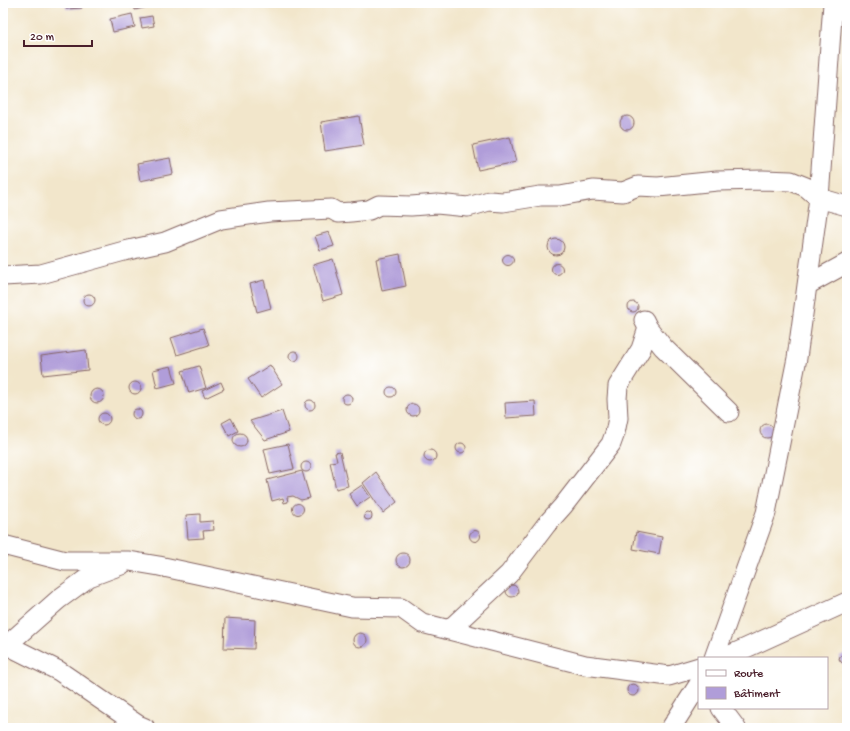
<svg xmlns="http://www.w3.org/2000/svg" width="850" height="731" viewBox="0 0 850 731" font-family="'Gochi Hand',sans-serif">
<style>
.building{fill:#b09dd9}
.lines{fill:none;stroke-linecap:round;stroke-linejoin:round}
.minor-casing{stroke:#856563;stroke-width:21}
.minor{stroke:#fff;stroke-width:19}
</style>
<rect width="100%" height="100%" fill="#fff"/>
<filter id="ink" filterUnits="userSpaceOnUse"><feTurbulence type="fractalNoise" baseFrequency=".025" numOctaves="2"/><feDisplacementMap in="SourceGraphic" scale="8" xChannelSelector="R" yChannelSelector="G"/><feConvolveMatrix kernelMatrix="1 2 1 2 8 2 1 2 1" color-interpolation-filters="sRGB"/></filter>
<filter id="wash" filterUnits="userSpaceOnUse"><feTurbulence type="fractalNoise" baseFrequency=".012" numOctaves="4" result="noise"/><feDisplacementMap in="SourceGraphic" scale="16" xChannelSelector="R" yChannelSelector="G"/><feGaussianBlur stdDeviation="0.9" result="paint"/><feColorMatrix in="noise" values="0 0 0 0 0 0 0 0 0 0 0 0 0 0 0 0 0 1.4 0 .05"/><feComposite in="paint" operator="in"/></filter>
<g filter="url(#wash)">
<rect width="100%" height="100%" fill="#f2e6cb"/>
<g id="blocks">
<path class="building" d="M 66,3 L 81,3 L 82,8 L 66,9 Z
M 134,3 L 146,3 L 147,7 L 135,10 Z
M 132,14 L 135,27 L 113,32 L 110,19 Z
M 152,16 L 154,26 L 142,28 L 140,18 Z
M 359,116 L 364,145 L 325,151 L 321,122 Z
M620 123a7 7 0 1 1 14 0a7 7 0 1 1-14 0Z
M 510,137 L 516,162 L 478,170 L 473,145 Z
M 170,158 L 173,174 L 140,181 L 137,164 Z
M 329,232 L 334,246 L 320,250 L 315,236 Z
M548 247a8 8 0 1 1 16 0a8 8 0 1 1-16 0Z
M 400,254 L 406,286 L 382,291 L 376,259 Z
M502.5 260a5.5 5.5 0 1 1 11 0a5.5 5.5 0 1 1-11 0Z
M 333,259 L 343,295 L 323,301 L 313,265 Z
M551.5 269a5.5 5.5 0 1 1 11 0a5.5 5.5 0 1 1-11 0Z
M 264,280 L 271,308 L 257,312 L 250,284 Z
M83 300a6 6 0 1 1 12 0a6 6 0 1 1-12 0Z
M628 307a5 5 0 1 1 10 0a5 5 0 1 1-10 0Z
M 203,328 L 209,345 L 177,355 L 171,338 Z
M 86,350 L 88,370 L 43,375 L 41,356 Z
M289 356a5 5 0 1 1 10 0a5 5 0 1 1-10 0Z
M 270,365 L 282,384 L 261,398 L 248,379 Z
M 171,366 L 176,383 L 157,388 L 153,370 Z
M 199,366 L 206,388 L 189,393 L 182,371 Z
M 221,382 L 224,389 L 205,398 L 202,391 Z
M129 388a6 6 0 1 1 12 0a6 6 0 1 1-12 0Z
M386 392a5 5 0 1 1 10 0a5 5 0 1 1-10 0Z
M90 396a7 7 0 1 1 14 0a7 7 0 1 1-14 0Z
M342 399a5 5 0 1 1 10 0a5 5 0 1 1-10 0Z
M305 405a5 5 0 1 1 10 0a5 5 0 1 1-10 0Z
M 535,401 L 536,416 L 506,418 L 505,403 Z
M407 410a6 6 0 1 1 12 0a6 6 0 1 1-12 0Z
M132 414a5 5 0 1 1 10 0a5 5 0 1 1-10 0Z
M 282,411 L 289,432 L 265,440 L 250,421 Z
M98 419a6 6 0 1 1 12 0a6 6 0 1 1-12 0Z
M 231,418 L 238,431 L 229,436 L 222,423 Z
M760 431a7 7 0 1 1 14 0a7 7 0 1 1-14 0Z
M233 440a7 7 0 1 1 14 0a7 7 0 1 1-14 0Z
M456 448a5 5 0 1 1 10 0a5 5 0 1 1-10 0Z
M 288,444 L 294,469 L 270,474 L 264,449 Z
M424 456a6 6 0 1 1 12 0a6 6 0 1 1-12 0Z
M 340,452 L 348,486 L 336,489 L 330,462 L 337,461 L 335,453 Z
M301 467a5 5 0 1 1 10 0a5 5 0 1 1-10 0Z
M 302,471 L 310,498 L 301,500 L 293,496 L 287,497 L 288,502 L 284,503 L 283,498 L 272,501 L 267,480 Z
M 376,472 L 397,502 L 383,513 L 363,483 Z
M 362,485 L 370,497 L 357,506 L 349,494 Z
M292.5 509a5.5 5.5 0 1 1 11 0a5.5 5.5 0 1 1-11 0Z
M364 516a4 4 0 1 1 8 0a4 4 0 1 1-8 0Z
M 200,514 L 200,522 L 213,521 L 214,530 L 203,531 L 204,538 L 188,539 L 186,515 Z
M469.5 536a5.5 5.5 0 1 1 11 0a5.5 5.5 0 1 1-11 0Z
M 636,532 L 662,537 L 659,554 L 633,549 Z
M396 560a7 7 0 1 1 14 0a7 7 0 1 1-14 0Z
M506 591a6 6 0 1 1 12 0a6 6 0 1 1-12 0Z
M 225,618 L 255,620 L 254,649 L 224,648 Z
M353 640a7 7 0 1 1 14 0a7 7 0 1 1-14 0Z
M 844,654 L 847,655 L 847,662 L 844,664 L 841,662 L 839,659 L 840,656 Z
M627 690a6 6 0 1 1 12 0a6 6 0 1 1-12 0Z"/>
</g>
</g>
<g filter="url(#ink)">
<use href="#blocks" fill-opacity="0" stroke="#856563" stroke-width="1"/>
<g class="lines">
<g class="minor-casing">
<path id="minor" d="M 3,276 L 41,274 L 124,251 L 165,242 L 221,219 L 269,212 L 331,209 L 338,213 L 351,212 L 369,210 L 379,205 L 411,206 L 437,204 L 468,207 L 489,201 L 503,202 L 540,196 L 560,196 L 593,190 L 623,192 L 638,186 L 658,187 L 717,181 L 763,180 L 791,181 L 806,187 L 819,198 L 847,206
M 807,285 L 847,263
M 644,320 L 648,328 L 663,347 L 729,412
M 3,545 L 65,561 L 129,561 L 159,566 L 352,607 L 401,608 L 422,623 L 585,665 L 669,676 L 699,667
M 450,629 L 509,574 L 546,525 L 563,506 L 611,444 L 615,433 L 618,418 L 617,399 L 618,386 L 641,349 L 648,328
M 3,641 L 7,645 L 59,671 L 138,725 L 145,728
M 7,645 L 59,599 L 89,577 L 121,565
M 714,658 L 766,513 L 797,358 L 819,198 L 833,3
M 724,658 L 847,602
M 721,708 L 736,728
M 671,728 L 699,684"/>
</g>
<use href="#minor" class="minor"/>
</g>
</g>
<rect width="850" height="731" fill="none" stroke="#fff" stroke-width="16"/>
<rect x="698" y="657" width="130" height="52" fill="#ffffff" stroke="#b7a5aa"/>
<rect x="706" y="670" width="20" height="6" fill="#ffffff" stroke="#b7a5aa"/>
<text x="734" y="677" font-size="12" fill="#4a1f2b">Route</text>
<rect x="706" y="687" width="20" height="12" fill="#b09dd9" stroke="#b7a5aa"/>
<text x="734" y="697" font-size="12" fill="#4a1f2b">Bâtiment</text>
<path d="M24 40v6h68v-6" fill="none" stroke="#4a1f2b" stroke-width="2"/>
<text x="30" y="40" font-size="12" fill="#4a1f2b" stroke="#ffffff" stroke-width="3" paint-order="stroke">20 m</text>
</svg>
